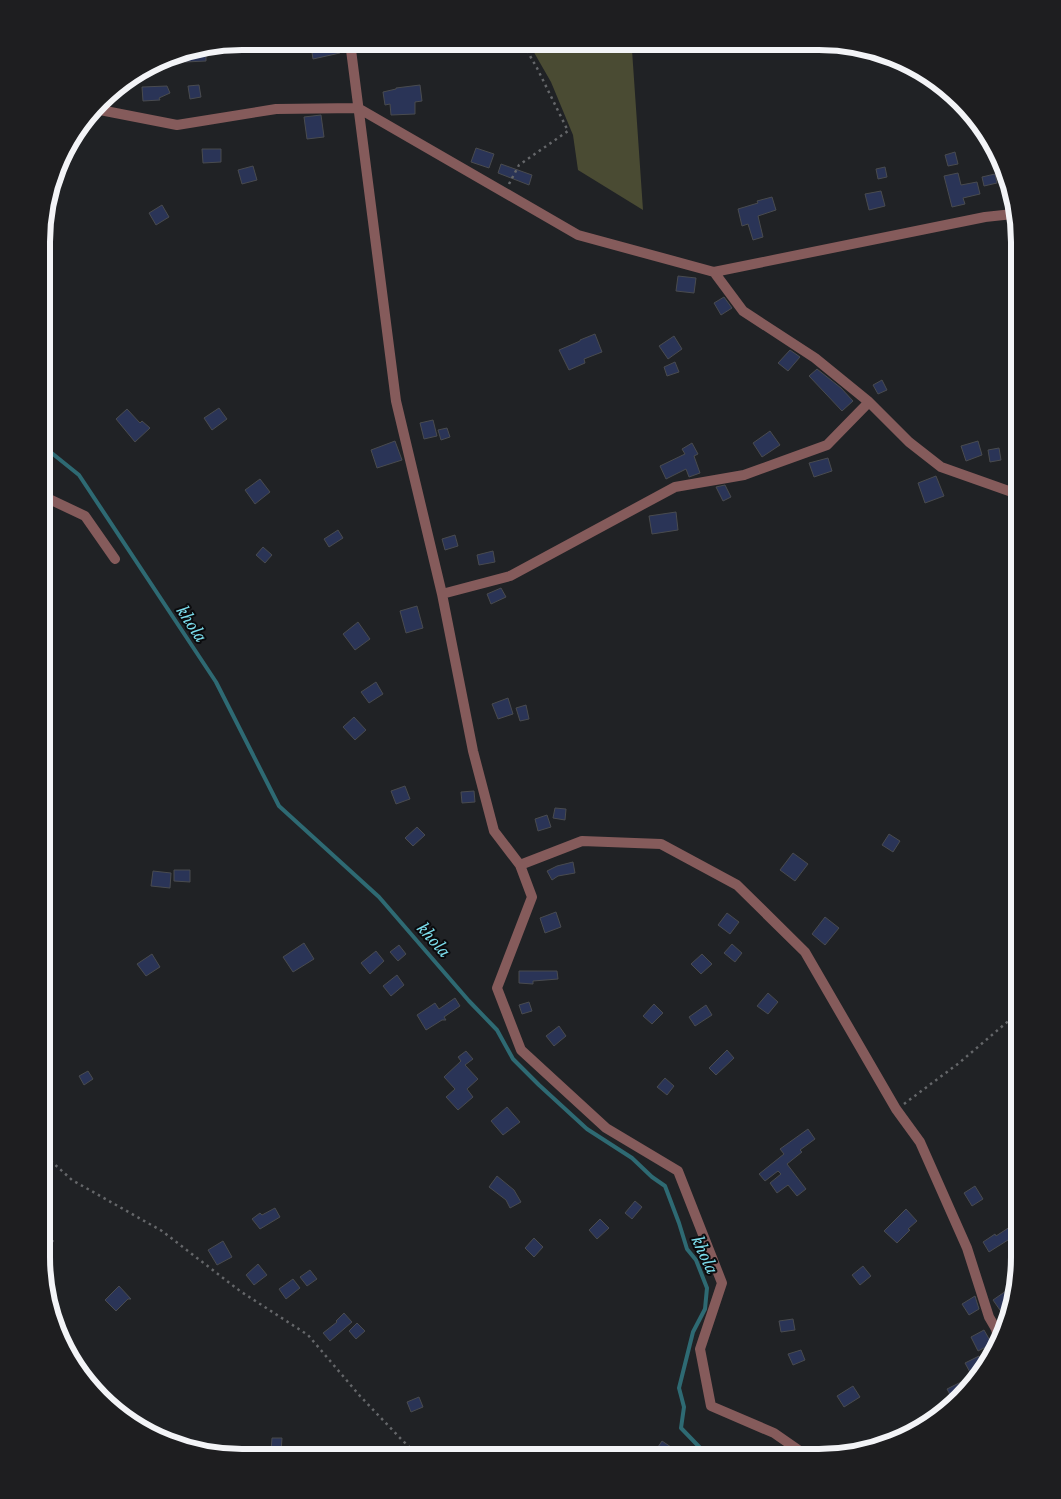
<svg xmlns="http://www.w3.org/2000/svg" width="1061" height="1499" viewBox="0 0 1061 1499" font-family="'Libre Baskerville',serif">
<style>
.green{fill:#4a4b33}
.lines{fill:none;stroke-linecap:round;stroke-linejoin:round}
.stream{stroke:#2e6a73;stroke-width:4}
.building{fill:#2a3457;stroke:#494b4f}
.path{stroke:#65676a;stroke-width:2.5;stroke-dasharray:2.5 4;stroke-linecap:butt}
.street{stroke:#855b5b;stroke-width:10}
.labels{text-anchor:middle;stroke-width:4;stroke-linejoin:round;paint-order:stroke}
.water-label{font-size:16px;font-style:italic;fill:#7bdbea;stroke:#0b0b0d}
.rim{fill:none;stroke:#f3f4f7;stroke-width:6}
</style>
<rect width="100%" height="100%" fill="#202225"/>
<path class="green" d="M 528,42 L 628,42 L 632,50 L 643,210 L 578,170 L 573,135 L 551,82 Z"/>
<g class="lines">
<path class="stream" d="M 43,446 L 79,475 L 216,682 L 279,806 L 379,897 L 469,1001 L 497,1030 L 513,1059 L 539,1085 L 587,1129 L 632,1158 L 652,1177 L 665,1186 L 679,1223 L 687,1249 L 696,1260 L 707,1288 L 705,1309 L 693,1332 L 679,1388 L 684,1407 L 681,1428 L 709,1457"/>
</g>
<path class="building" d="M 329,42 L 337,42 L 340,53 L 313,59 L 311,46 Z
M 206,49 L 206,61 L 185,62 L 184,51 Z
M 199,85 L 201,97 L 190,99 L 188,86 Z
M 420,85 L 422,101 L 415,102 L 415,114 L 391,115 L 390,104 L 385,105 L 383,92 L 396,89 L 396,88 Z
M 167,86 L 170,93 L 159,98 L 160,100 L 143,101 L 142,87 Z
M 321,115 L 324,137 L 307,139 L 304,117 Z
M 476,148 L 494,154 L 489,168 L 471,162 Z
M 202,149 L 221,149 L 221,162 L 203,163 Z
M 955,152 L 958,164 L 948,166 L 945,155 Z
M 501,164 L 532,175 L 529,185 L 498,173 Z
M 253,166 L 257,180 L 242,184 L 238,170 Z
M 885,167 L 887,177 L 878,179 L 876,169 Z
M 958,173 L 961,185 L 977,182 L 980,194 L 963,198 L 965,204 L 952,207 L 944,176 Z
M 995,174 L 997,183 L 984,186 L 982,177 Z
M 881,191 L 885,206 L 869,210 L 865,194 Z
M 772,197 L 776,210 L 758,216 L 763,237 L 753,240 L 748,224 L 742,226 L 738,209 L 758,203 L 757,201 Z
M 162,205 L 169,217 L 156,225 L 149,213 Z
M 678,276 L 696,278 L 694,293 L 676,291 Z
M 724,297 L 732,308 L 721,315 L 714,303 Z
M 595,334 L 602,352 L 584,359 L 585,363 L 569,370 L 559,350 L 580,341 L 580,340 Z
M 674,336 L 682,349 L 668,359 L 659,346 Z
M 790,350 L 800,357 L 788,371 L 778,363 Z
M 675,362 L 679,372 L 667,376 L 664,367 Z
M 817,369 L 841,388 L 853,401 L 842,411 L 809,376 Z
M 882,380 L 887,390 L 878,394 L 873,385 Z
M 219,408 L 227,419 L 212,430 L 204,418 Z
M 127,409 L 140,423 L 142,421 L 150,428 L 135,442 L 116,419 Z
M 433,420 L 437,436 L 424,439 L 420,423 Z
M 447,428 L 450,437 L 441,440 L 438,430 Z
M 770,431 L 780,445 L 762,457 L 753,443 Z
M 395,441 L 402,460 L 377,468 L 371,450 Z
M 978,441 L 982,455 L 966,461 L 961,446 Z
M 692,443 L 698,454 L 694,456 L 700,473 L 689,477 L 686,469 L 666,479 L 660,466 L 685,454 L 682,449 Z
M 999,448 L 1001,460 L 990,462 L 988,450 Z
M 828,458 L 832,471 L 814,477 L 809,463 Z
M 936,476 L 944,496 L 925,503 L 918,483 Z
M 260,479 L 270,492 L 255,504 L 245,490 Z
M 725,485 L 731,497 L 723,501 L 716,487 Z
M 676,512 L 678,530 L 652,534 L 649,516 Z
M 338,530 L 343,538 L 329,547 L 324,539 Z
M 455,535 L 458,546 L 445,550 L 442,539 Z
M 263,547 L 272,555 L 265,563 L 256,555 Z
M 493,551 L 495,562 L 479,565 L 477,555 Z
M 501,588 L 506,597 L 491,604 L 487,594 Z
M 417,606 L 423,628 L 406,633 L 400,611 Z
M 358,622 L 370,639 L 355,650 L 343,634 Z
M 376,682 L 383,694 L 369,703 L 361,692 Z
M 508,698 L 513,714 L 498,719 L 492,704 Z
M 526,705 L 529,719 L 520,721 L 516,708 Z
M 354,717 L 366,730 L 355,740 L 343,727 Z
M 405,786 L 410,799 L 396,804 L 391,791 Z
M 474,791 L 475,802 L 462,803 L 461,792 Z
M 555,808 L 566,809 L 565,820 L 553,818 Z
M 547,815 L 551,827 L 538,831 L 535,819 Z
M 417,827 L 425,835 L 413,846 L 405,838 Z
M 889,834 L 900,841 L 893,852 L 882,845 Z
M 793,853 L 808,864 L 795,881 L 780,870 Z
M 573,862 L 575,873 L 558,876 L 552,880 L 547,871 L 557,866 Z
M 174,870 L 190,870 L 190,882 L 174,881 Z
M 153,871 L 171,873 L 170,888 L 151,886 Z
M 556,912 L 561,927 L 545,933 L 540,918 Z
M 727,913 L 739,922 L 730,934 L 718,925 Z
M 825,917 L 839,928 L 825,945 L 812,934 Z
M 304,943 L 314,959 L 293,972 L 283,957 Z
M 732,944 L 742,953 L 735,962 L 724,953 Z
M 399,945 L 406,954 L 398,961 L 390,952 Z
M 376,951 L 384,961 L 370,974 L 361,963 Z
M 152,954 L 160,967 L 146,976 L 137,964 Z
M 702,954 L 712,964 L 701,974 L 691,964 Z
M 519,971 L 557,971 L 558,979 L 533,981 L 533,984 L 519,983 Z
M 397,975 L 404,985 L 391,996 L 383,986 Z
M 768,993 L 778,1002 L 768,1014 L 757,1006 Z
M 455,998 L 460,1006 L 444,1017 L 446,1020 L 442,1020 L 426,1030 L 417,1015 L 435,1003 L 439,1009 Z
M 529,1002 L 532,1011 L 522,1014 L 519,1005 Z
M 654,1004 L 663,1013 L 652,1024 L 643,1016 Z
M 706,1005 L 712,1015 L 695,1026 L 689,1017 Z
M 559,1026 L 566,1036 L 554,1046 L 546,1036 Z
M 727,1050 L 734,1058 L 716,1075 L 709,1068 Z
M 466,1051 L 473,1059 L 465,1065 L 478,1079 L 467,1089 L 473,1097 L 458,1110 L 446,1097 L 455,1089 L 444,1077 L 461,1061 L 458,1057 Z
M 88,1071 L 93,1079 L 84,1085 L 79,1076 Z
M 665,1078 L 674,1086 L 667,1095 L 657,1087 Z
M 507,1107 L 520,1122 L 503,1135 L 491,1121 Z
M 808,1129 L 815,1139 L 800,1150 L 802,1152 L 787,1164 L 806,1189 L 797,1196 L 788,1185 L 777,1193 L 770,1183 L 781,1174 L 778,1171 L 765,1181 L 759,1174 L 784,1154 L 780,1149 Z
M 497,1176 L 514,1190 L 521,1202 L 510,1208 L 506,1200 L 489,1187 Z
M 975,1186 L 983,1199 L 972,1206 L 964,1193 Z
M 635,1201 L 642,1207 L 632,1219 L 625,1213 Z
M 275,1208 L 280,1217 L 260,1229 L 252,1219 L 260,1213 L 262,1215 Z
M 906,1209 L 917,1221 L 908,1229 L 910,1230 L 897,1243 L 884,1231 Z
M 600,1219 L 609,1228 L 597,1239 L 589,1230 Z
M 1019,1221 L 1019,1233 L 989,1252 L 983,1242 L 995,1234 L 996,1236 Z
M 41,1229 L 54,1241 L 41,1255 Z
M 534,1238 L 543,1247 L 534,1257 L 525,1248 Z
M 223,1241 L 232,1257 L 217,1265 L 208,1250 Z
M 258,1264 L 267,1275 L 254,1285 L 246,1275 Z
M 863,1266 L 871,1276 L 860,1285 L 852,1275 Z
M 310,1270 L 317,1279 L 307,1286 L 300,1277 Z
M 293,1279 L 300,1288 L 286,1299 L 279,1289 Z
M 1016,1284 L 1012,1307 L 1002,1313 L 993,1300 Z
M 119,1286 L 131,1299 L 128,1299 L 116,1311 L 105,1300 Z
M 975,1296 L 979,1309 L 969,1315 L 962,1304 Z
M 344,1313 L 352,1322 L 330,1341 L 323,1333 L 337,1322 L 336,1321 Z
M 793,1319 L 795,1330 L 781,1332 L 779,1321 Z
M 357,1323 L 365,1331 L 356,1339 L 349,1331 Z
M 984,1330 L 992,1344 L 978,1351 L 971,1337 Z
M 801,1350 L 805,1360 L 793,1365 L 788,1354 Z
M 979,1356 L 985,1369 L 972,1376 L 965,1363 Z
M 961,1382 L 966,1391 L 955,1404 L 947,1389 Z
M 853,1386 L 860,1397 L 844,1407 L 837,1396 Z
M 419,1397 L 423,1407 L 411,1412 L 407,1402 Z
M 272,1438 L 282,1438 L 281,1452 L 271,1451 Z
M 662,1441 L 671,1447 L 664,1457 L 659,1457 L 654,1453 Z"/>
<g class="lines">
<path class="path" d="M 509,184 L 519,165 L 568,131 L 537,68 L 522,42
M 904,1104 L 959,1063 L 1019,1012
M 41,1152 L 72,1180 L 162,1231 L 240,1291 L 308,1335 L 360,1396 L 402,1440 L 420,1457"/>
<path class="street" d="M 350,42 L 396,401 L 442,594 L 473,751 L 494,831 L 520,865 L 532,897 L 497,988 L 521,1050 L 606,1128 L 678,1171 L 722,1283 L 700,1349 L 711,1406 L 774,1433 L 810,1458
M 95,109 L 177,125 L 276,109 L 358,108 L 578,235 L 714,272 L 985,217 L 1013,214
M 714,272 L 743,311 L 815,358 L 869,402 L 909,442 L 941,467 L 1020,495
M 43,492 L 47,498 L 85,516 L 115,559
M 442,594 L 510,576 L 675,487 L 744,475 L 827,445 L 869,402
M 520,865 L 582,841 L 661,844 L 737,885 L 805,952 L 896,1109 L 920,1142 L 967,1248 L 989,1317 L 996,1329 L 999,1341"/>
</g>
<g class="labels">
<g class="water-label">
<text transform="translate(192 624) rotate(56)" y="6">khola</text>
<text transform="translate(434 940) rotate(48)" y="6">khola</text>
<text transform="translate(705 1255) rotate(65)" y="6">khola</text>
</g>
</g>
<path d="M0 0H1061V1499H0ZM242 50H819A192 192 0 0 1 1011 242V1257A192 192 0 0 1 819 1449H242A192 192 0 0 1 50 1257V242A192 192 0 0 1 242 50Z" fill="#1e1e20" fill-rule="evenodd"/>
<path class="rim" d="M242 50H819A192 192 0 0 1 1011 242V1257A192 192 0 0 1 819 1449H242A192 192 0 0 1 50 1257V242A192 192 0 0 1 242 50Z"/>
</svg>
